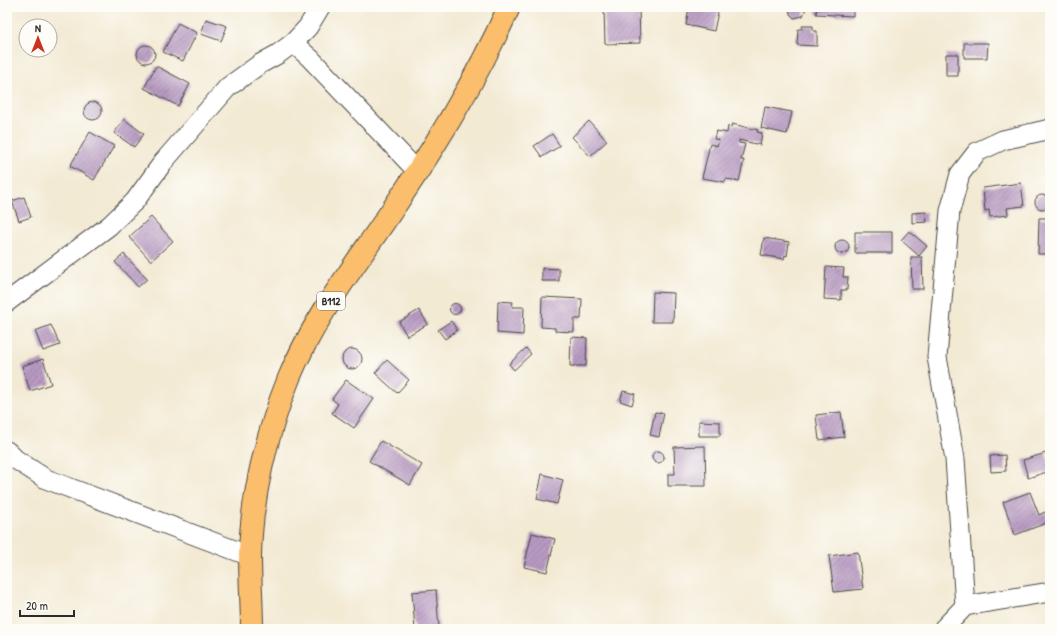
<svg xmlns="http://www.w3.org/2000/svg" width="1057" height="636" viewBox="0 0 1057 636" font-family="'Patrick Hand',sans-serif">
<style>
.building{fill:url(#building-hatch)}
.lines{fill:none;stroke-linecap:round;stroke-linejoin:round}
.minor-casing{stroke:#494844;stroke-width:21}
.major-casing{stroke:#494844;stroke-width:24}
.minor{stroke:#fff;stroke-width:19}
.major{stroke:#fabe6d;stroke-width:22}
.labels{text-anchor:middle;stroke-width:3.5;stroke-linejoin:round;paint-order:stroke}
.shield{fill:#fdfcf7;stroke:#6a6a68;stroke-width:1}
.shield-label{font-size:11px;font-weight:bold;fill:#2b2b2b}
</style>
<defs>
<pattern id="building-hatch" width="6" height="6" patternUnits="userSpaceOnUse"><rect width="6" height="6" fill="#b89ac2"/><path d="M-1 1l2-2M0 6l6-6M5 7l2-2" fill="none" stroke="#967e9e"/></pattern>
</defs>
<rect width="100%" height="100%" fill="#fdfcf7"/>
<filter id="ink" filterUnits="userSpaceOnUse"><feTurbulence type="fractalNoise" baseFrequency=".025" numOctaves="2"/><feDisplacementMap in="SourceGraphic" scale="8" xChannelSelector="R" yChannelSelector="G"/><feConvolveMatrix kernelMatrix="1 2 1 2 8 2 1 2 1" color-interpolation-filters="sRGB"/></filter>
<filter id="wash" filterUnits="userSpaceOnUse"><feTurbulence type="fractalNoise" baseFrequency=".012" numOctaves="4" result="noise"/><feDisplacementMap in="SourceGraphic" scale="16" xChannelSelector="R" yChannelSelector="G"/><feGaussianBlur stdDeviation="0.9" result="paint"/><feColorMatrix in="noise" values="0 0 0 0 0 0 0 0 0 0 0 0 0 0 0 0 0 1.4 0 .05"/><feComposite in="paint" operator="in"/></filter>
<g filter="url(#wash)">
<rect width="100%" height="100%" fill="#f3ead4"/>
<g id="blocks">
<path class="building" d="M 639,7 L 640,43 L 605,44 L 604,8 Z
M 689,7 L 719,7 L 714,31 L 686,25 Z
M 789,7 L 805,7 L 805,11 L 803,16 L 794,18 L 790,14 Z
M 817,7 L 853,7 L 853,16 L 816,14 Z
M 206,19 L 227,26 L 221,41 L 201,34 Z
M 178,23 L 197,33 L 183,61 L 163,52 Z
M 802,26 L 813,26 L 813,31 L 817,31 L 817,46 L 797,45 L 798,29 L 802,29 Z
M 964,43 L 988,43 L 987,58 L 964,58 Z
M137 54a9 9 0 1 1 18 0a9 9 0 1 1-18 0Z
M 946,54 L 958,54 L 958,76 L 946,76 Z
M 156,66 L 190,84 L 178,106 L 144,88 Z
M84 111a9 9 0 1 1 18 0a9 9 0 1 1-18 0Z
M 765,107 L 792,112 L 787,134 L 761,128 Z
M 124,119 L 144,134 L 134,147 L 114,133 Z
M 589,121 L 607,141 L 590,156 L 572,137 Z
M 732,124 L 758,130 L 757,132 L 762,133 L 760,145 L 739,140 L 739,143 L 745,144 L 741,160 L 744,160 L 739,181 L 726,179 L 725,182 L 702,178 L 710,144 L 717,146 L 719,140 L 714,139 L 716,131 L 727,133 L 728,126 L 731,127 Z
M 90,132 L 114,146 L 94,180 L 70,166 Z
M 552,134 L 560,146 L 542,157 L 534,146 Z
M 1021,183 L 1024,206 L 1007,208 L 1008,215 L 990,217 L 989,210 L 985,211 L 983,188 Z
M1035 202a7 7 0 1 1 14 0a7 7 0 1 1-14 0Z
M 24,197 L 31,217 L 19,221 L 12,201 Z
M 926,212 L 927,222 L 912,223 L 912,213 Z
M 151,217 L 173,241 L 151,261 L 129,237 Z
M 1039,218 L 1050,218 L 1050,254 L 1038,254 Z
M 909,231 L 927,246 L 919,256 L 901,240 Z
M 855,232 L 892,232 L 892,253 L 855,253 Z
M 764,238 L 789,242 L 787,256 L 785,255 L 784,259 L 761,255 Z
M835 247a7 7 0 1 1 14 0a7 7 0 1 1-14 0Z
M 124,254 L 147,279 L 138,287 L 115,262 Z
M 911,257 L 922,257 L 923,289 L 912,289 Z
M 826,267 L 844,268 L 843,277 L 848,277 L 847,290 L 841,290 L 841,300 L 824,299 Z
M 542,268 L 559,269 L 559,281 L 542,281 Z
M 653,292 L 674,293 L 673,322 L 652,322 Z
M 542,297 L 582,299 L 581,319 L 574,319 L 574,332 L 555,331 L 555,328 L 541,327 Z
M 498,301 L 513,302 L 512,307 L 524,307 L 523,335 L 497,333 Z
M449.5 309a5.5 5.5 0 1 1 11 0a5.5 5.5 0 1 1-11 0Z
M 419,310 L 428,324 L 407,336 L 399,322 Z
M 451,321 L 457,330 L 445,339 L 438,330 Z
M 51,325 L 60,345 L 43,351 L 35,331 Z
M 571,337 L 587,338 L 586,366 L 570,366 Z
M 526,348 L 531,354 L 514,370 L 509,364 Z
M342 359a10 10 0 1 1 20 0a10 10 0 1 1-20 0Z
M 43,359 L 51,384 L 30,391 L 22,366 Z
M 387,360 L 409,380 L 397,393 L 375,373 Z
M 346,380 L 374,399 L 354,428 L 332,413 L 338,404 L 332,399 Z
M 623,391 L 635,394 L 632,405 L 620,401 Z
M 655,412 L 664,413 L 659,437 L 650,435 Z
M 841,412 L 844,437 L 819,440 L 816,415 Z
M 699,421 L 720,422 L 720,436 L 699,436 Z
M 381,441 L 422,465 L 410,485 L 369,461 Z
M 705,446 L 706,486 L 668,486 L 668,474 L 675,474 L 674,447 Z
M652 457a6 6 0 1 1 12 0a6 6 0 1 1-12 0Z
M 1046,453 L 1050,465 L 1050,471 L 1028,478 L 1023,460 Z
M 1005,455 L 1006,471 L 991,472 L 990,456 Z
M 542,474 L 563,480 L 557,504 L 537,499 Z
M 1030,492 L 1039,515 L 1045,512 L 1049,522 L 1015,535 L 1003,502 Z
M 532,533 L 555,539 L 547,572 L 524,567 Z
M 858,552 L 863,589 L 834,592 L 829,556 Z
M 436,590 L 439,629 L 415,629 L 412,592 Z"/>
</g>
</g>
<g filter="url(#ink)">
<use href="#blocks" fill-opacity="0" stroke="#494844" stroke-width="1"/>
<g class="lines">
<g class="minor-casing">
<path id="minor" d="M 320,7 L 308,27 L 293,43 L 310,58 L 418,172
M 7,302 L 109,226 L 135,201 L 164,161 L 228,87 L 260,64 L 278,54 L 293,43
M 7,451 L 15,459 L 46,479 L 250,556
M 965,606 L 1050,592
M 943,629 L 965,606 L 955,459 L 937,357 L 950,211 L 960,174 L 977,152 L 1003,140 L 1050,129"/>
</g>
<g class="major-casing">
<path id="major" d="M 252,629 C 252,605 250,581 250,556 C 251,498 267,432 289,378 C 312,322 350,272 384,222 C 431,153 475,83 509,7"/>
</g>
<use href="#minor" class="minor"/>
<use href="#major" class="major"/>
</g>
</g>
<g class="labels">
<rect class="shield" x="317" y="292" width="28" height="18" rx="3"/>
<g class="shield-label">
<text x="331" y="305">B112</text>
</g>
</g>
<rect width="1057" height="636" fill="none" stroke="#fdfcf7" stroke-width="24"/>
<g transform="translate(38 38)"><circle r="19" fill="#fdfcf7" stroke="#a9a8a5"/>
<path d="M0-3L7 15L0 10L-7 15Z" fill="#c8321e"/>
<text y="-6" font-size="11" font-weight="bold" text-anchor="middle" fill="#2b2b2b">N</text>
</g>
<path d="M20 610v6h54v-6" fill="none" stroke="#2b2b2b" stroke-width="2"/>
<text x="26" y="610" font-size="12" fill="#2b2b2b" stroke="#fdfcf7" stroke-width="3" paint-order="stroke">20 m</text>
</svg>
